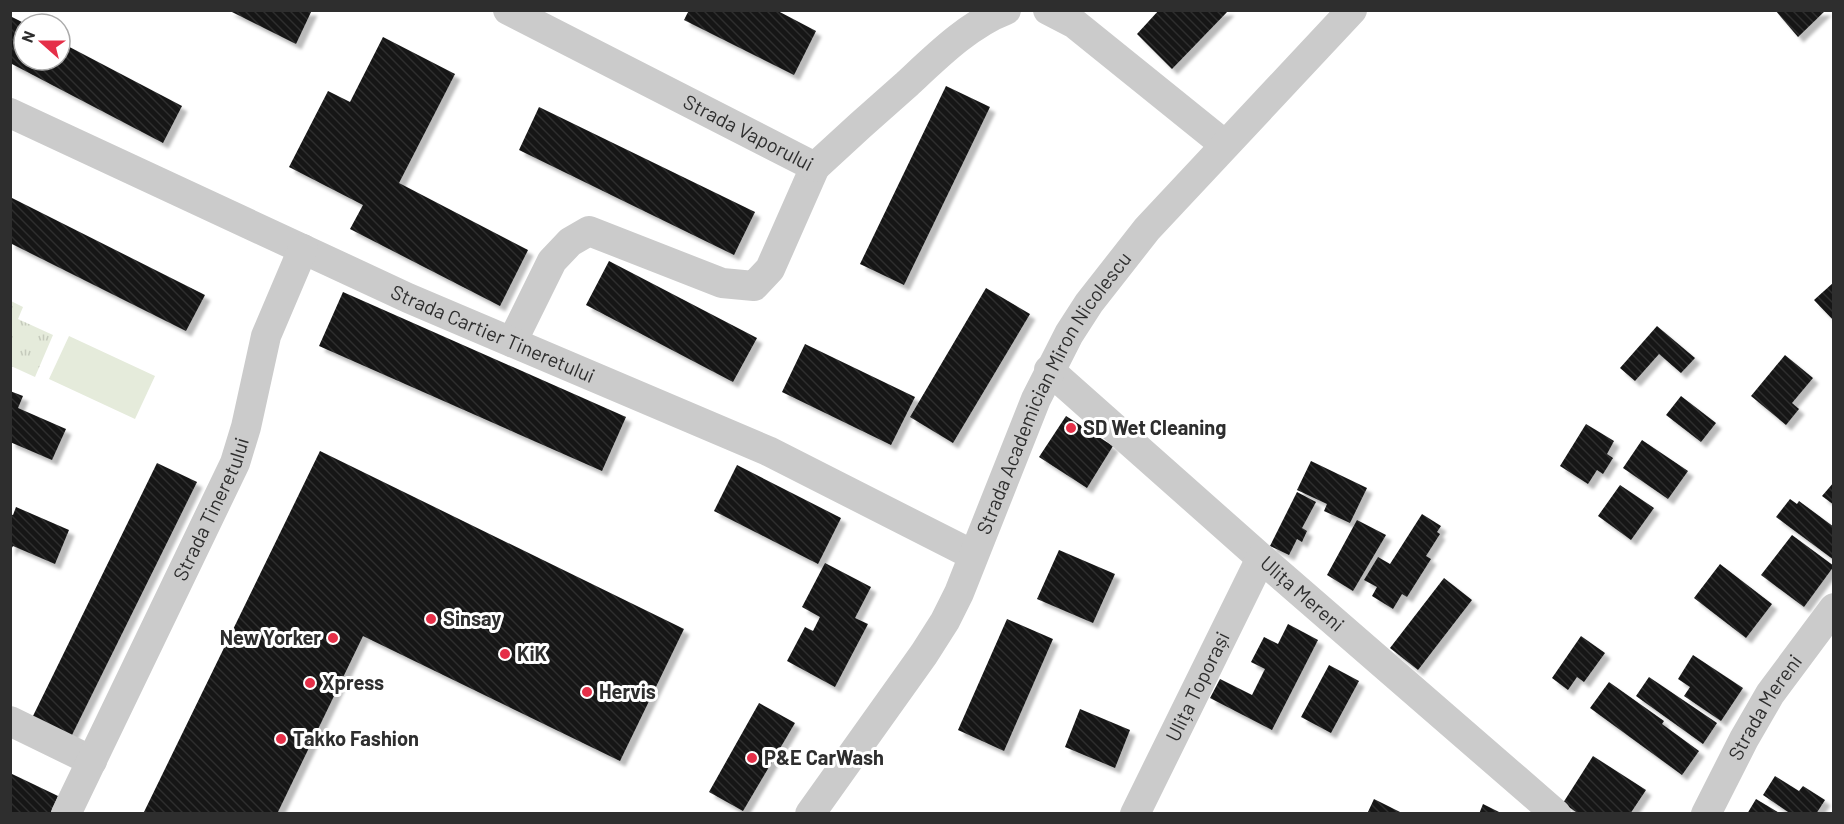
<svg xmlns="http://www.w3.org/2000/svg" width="1844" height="824" viewBox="0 0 1844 824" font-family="Barlow,sans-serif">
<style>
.grass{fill:#e5ebdb}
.park{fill:url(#park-tufts)}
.building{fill:url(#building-back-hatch);filter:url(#shadow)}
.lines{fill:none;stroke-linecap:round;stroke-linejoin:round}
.minor{stroke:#cbcbcb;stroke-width:30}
.poi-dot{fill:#e52f48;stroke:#fff;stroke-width:2}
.labels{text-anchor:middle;stroke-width:6;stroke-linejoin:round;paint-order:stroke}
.street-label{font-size:20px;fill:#2e2e2e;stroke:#fff}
.poi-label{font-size:20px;font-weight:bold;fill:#2e2e2e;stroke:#fff;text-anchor:start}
</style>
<defs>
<pattern id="park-tufts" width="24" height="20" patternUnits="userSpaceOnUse" patternTransform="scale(1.5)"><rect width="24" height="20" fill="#e5ebdb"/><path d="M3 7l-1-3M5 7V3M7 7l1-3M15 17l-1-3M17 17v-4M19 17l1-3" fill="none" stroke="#c5cabc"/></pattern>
<pattern id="building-back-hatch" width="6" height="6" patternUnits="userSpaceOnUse" patternTransform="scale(1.5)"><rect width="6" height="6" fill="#151515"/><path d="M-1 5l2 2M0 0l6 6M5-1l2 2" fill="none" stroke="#2f2f2f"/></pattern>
<filter id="shadow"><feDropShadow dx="5.5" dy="5.5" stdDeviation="1.5" flood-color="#0004"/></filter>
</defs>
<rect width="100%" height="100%" fill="#fff"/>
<path class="grass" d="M 69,336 L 155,376 L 135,419 L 49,379 Z"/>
<path class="park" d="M 11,301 L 23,307 L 18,319 L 53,335 L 35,377 L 11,366 Z"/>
<path class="building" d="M 228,10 L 312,10 L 296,44 Z
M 689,10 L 776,10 L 816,31 L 794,75 L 684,20 Z
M 1159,10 L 1229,10 L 1172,69 L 1137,34 Z
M 1775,10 L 1826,10 L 1798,37 Z
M 10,16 L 24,23 L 24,60 L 60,60 L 60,42 L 182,106 L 163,143 L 10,63 Z
M 383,37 L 455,74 L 399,183 L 528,250 L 500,306 L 350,229 L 363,205 L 289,167 L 328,91 L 350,102 Z
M 946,86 L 990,107 L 904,285 L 860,264 Z
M 539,107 L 755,212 L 734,255 L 519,150 Z
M 10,197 L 205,295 L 186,331 L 10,243 Z
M 609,261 L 757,338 L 733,382 L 586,305 Z
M 1834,282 L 1834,321 L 1814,300 Z
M 986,288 L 1030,314 L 953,443 L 910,417 Z
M 343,292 L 626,417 L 602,471 L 319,346 Z
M 1657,326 L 1695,358 L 1681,373 L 1659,354 L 1635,381 L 1620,368 Z
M 805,344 L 915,397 L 891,445 L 782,392 Z
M 1785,355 L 1813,378 L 1792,403 L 1799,409 L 1786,425 L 1751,396 Z
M 10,391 L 23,396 L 18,408 L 66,429 L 52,460 L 10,442 Z
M 1681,396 L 1716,423 L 1701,442 L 1666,415 Z
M 1066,416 L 1113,446 L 1087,488 L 1039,457 Z
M 1586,424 L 1614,441 L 1607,454 L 1613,458 L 1603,474 L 1597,470 L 1588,484 L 1560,466 Z
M 1642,440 L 1688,471 L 1668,499 L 1623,468 Z
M 320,451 L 684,629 L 620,761 L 363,636 L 277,814 L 143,814 Z
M 1311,461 L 1367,488 L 1350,523 L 1324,511 L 1327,504 L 1297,490 Z
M 157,463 L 197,482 L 71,737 L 32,718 Z
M 737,465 L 841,518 L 818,564 L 714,511 Z
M 1834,482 L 1834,505 L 1822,496 Z
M 1620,485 L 1654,508 L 1631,540 L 1598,516 Z
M 1297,492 L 1316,502 L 1302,528 L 1307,531 L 1302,542 L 1297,539 L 1289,555 L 1270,546 Z
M 1790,499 L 1797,504 L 1799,501 L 1834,527 L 1834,560 L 1776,517 Z
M 16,507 L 69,530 L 55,564 L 13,546 L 10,551 L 10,514 L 13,515 Z
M 1422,514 L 1441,526 L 1437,532 L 1440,534 L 1426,556 L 1431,559 L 1407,597 L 1402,594 L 1393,609 L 1372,596 L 1377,587 L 1364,580 L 1378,557 L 1390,564 Z
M 1357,520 L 1386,535 L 1353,591 L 1327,575 Z
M 1792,535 L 1834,566 L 1804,607 L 1761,575 Z
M 1059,550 L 1115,574 L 1093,623 L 1037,599 Z
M 825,563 L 871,587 L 855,618 L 868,624 L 835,687 L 787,661 L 805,627 L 813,631 L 820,617 L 802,607 Z
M 1720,564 L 1772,604 L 1746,638 L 1694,598 Z
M 1444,578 L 1472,600 L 1418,670 L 1390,648 Z
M 1007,619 L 1053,639 L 1004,751 L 958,730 Z
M 1288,624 L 1318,640 L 1272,730 L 1210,698 L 1220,679 L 1252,695 L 1265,669 L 1251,662 L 1264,637 L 1278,644 Z
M 1581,636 L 1605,653 L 1584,682 L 1577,677 L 1568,690 L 1552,678 Z
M 1693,655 L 1743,688 L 1721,721 L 1684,696 L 1690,687 L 1678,679 Z
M 1329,665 L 1359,681 L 1331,733 L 1301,717 Z
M 1649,677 L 1717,723 L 1703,744 L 1636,696 Z
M 1609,682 L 1664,721 L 1662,724 L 1699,751 L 1682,775 L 1590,708 Z
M 759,703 L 795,723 L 743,811 L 709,792 Z
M 1080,709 L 1130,730 L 1115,768 L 1065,747 Z
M 1593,756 L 1646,790 L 1630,814 L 1579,814 L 1563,803 Z
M 10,773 L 58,796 L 50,814 L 10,814 Z
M 1775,776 L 1799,791 L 1803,786 L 1825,800 L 1816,814 L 1791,814 L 1763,795 Z
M 1374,799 L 1404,814 L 1367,814 Z
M 1756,799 L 1781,814 L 1747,814 Z
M 1483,804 L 1503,814 L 1479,814 Z"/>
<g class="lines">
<g class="minor">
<path id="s1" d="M 508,10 L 815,167 L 770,269 L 754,286 L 722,283 L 589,231 L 570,242 L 552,261 L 512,342"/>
<path d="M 1048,10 L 1075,24 L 1225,145"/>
<path id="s2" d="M 10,113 L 408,298 L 768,451 L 973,555"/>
<path d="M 815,167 C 845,139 876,111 907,84 C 936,57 969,24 1006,10"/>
<path id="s3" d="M 1049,370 L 1261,558 L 1556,814"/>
<path d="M 10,721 L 92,761"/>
<path id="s4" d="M 66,814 L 235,463 L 246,427 L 266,336 L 303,249"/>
<path id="s5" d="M 810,814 L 924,654 L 945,621 L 959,593 L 1036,399 L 1069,334 L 1089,303 L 1147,229 L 1352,10"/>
<path id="s6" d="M 1135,814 L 1261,558"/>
<path id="s7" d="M 1706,814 L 1744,739 L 1770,694 L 1834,608"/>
</g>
</g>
<g class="poi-dot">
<circle cx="1071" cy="428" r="6"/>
<circle cx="431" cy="619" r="6"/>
<circle cx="333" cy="638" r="6"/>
<circle cx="505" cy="654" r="6"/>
<circle cx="310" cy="683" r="6"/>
<circle cx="587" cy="692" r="6"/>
<circle cx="281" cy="739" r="6"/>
<circle cx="752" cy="758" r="6"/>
</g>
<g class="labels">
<g class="street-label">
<text dy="7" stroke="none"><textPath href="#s1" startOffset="270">Strada Vaporului</textPath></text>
<text dy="7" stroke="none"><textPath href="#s2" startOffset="531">Strada Cartier Tineretului</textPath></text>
<text dy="7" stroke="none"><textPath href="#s5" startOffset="489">Strada Academician Miron Nicolescu</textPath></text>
<text dy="7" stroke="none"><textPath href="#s4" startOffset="338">Strada Tineretului</textPath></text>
<text dy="7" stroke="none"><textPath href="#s3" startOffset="338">Ulița Mereni</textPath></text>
<text dy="7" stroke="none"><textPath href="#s6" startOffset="142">Ulița Toporași</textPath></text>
<text dy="7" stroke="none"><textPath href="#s7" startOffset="122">Strada Mereni</textPath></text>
</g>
<g class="poi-label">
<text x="1083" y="435">SD Wet Cleaning</text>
<text x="443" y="626">Sinsay</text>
<text x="321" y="645" text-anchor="end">New Yorker</text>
<text x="517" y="661">KiK</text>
<text x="322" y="690">Xpress</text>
<text x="599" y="699">Hervis</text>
<text x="293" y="746">Takko Fashion</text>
<text x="764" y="765">P&amp;E CarWash</text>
</g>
</g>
<rect width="1844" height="824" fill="none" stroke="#2e2e2e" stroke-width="24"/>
<g transform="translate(42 42) rotate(291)"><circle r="28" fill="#ffffff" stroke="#ababab" stroke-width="1.5"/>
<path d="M0-4.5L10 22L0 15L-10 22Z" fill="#e52f48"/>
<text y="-9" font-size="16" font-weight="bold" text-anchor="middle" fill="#2e2e2e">N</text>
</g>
</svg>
